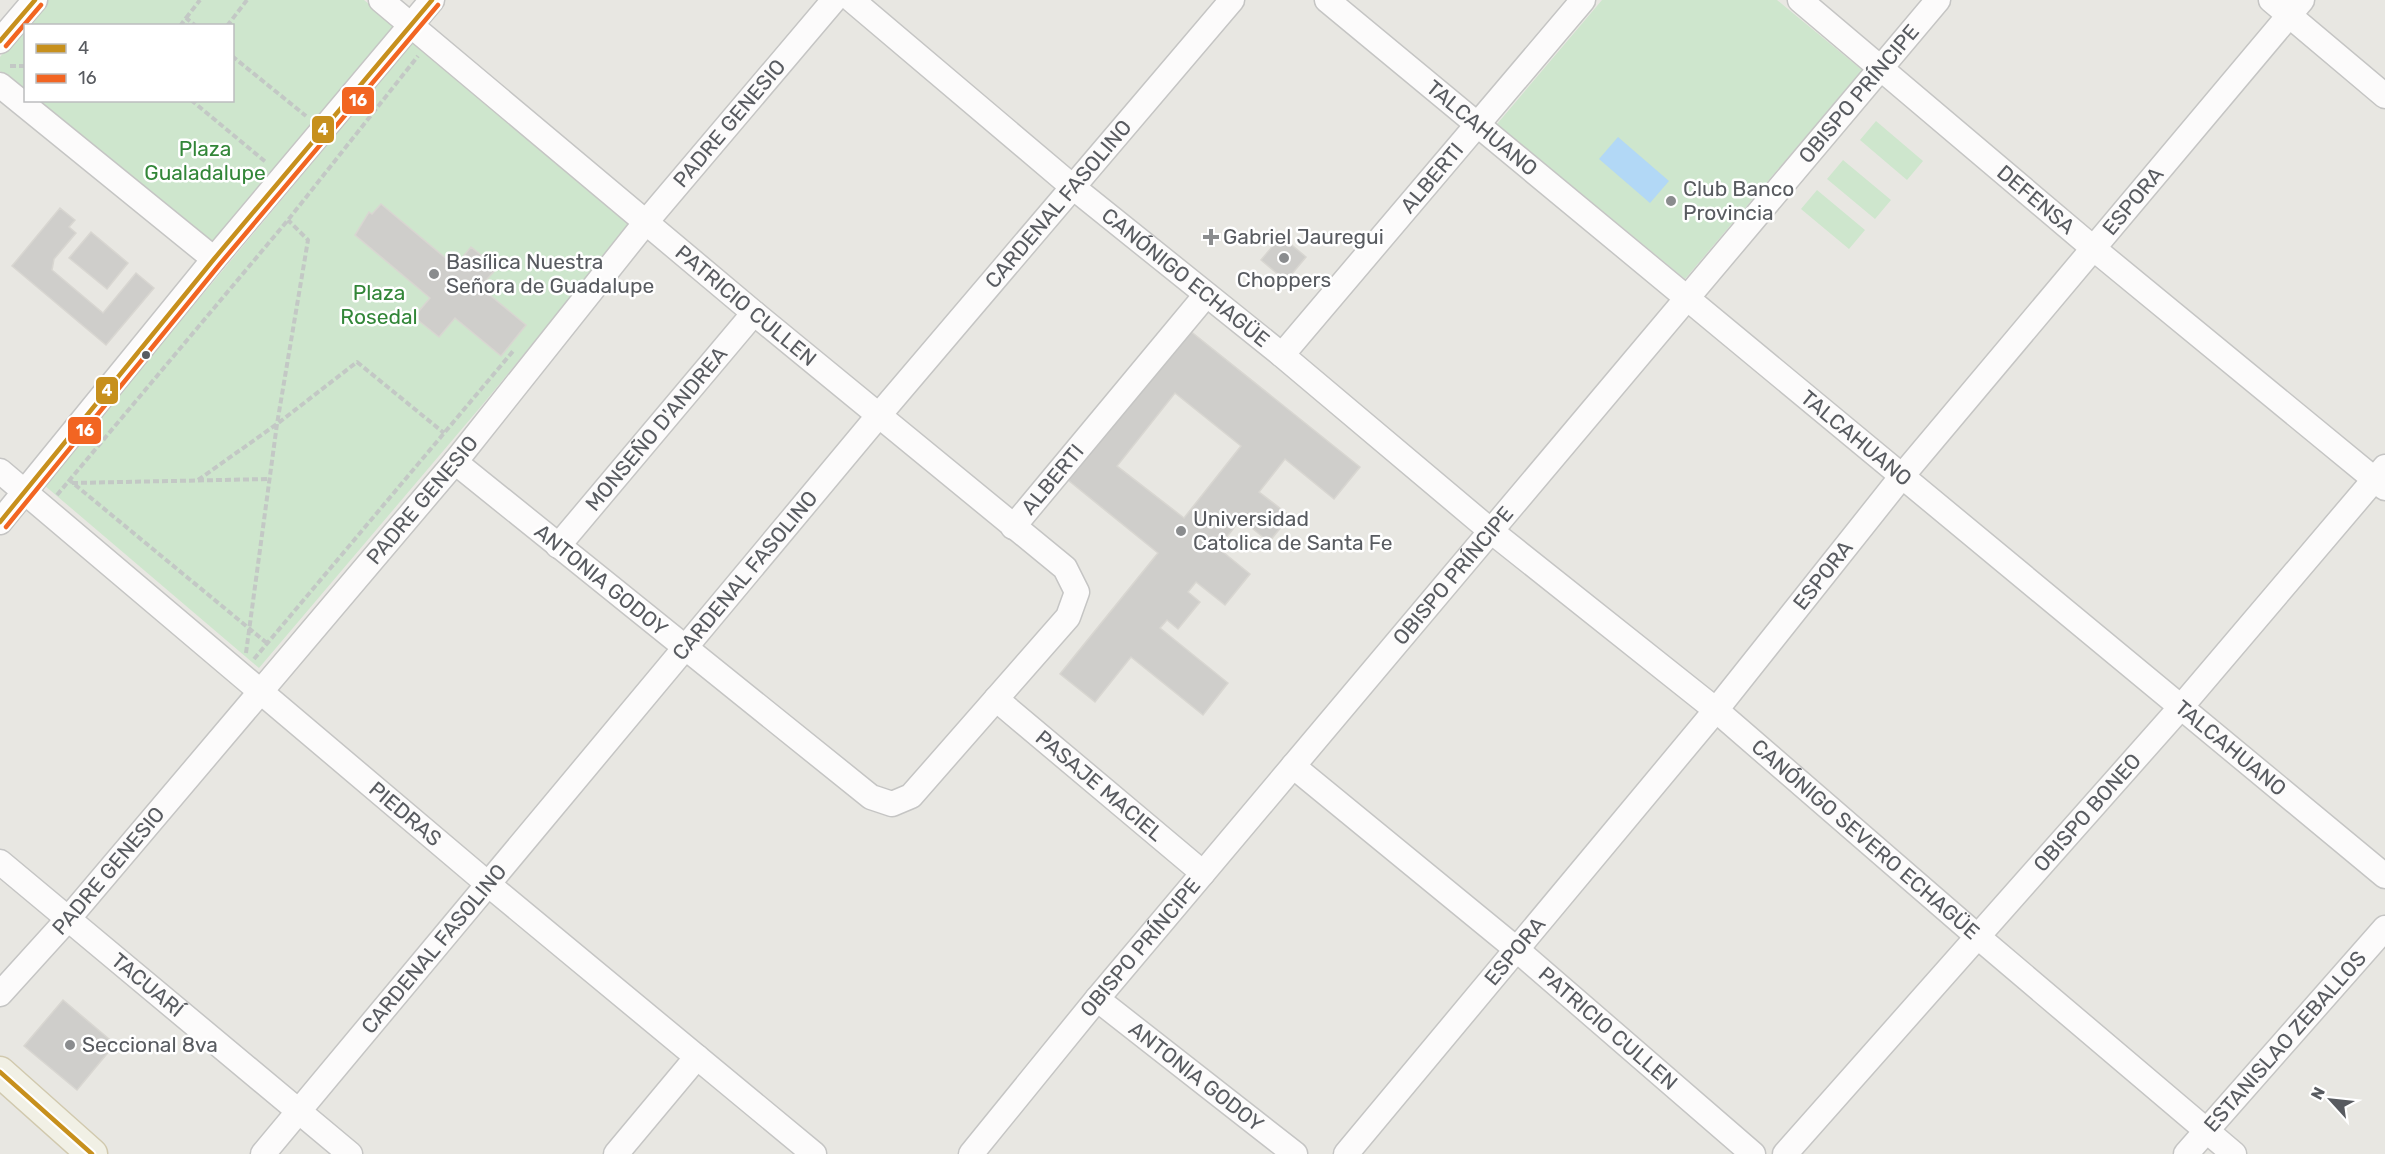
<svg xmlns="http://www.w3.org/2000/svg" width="2385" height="1154" viewBox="0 0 2385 1154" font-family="Rubik,sans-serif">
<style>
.green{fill:#cee6cd}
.water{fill:#b2d8f6}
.building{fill:#cfcecb;stroke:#d8d6d1;stroke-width:1.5;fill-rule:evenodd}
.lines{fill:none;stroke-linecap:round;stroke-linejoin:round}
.minor-casing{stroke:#c5c5c4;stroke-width:27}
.major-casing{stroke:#d1c9ae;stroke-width:33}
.path{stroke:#c3c8c5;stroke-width:4;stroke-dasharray:6 3;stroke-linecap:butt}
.minor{stroke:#fcfbfb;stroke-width:24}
.major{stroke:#f1f0e5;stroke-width:30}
.bus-1-casing{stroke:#fff;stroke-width:9}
.bus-2-casing{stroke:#fff;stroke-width:9}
.bus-1{stroke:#c7901d;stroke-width:4.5}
.bus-2{stroke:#f26522;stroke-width:4.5}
.poi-dot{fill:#8a8c8e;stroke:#fff;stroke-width:2}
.bus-dot{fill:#585b60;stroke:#fff;stroke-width:2}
.labels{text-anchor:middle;stroke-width:5;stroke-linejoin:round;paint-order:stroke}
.street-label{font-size:21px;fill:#585b60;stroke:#fff}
.park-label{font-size:21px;fill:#328638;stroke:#fff}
.poi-label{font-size:21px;fill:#585b60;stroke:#fff;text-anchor:start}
.line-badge{stroke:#fff;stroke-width:2}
.badge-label{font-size:16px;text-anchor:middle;font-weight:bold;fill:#fff}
</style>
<rect width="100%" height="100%" fill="#e8e7e2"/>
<path class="green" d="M 48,0 L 364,0 L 397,27 L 213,245 L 37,101 L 232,100 L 232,26 L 27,26 Z
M 1602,0 L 1777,0 L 1862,70 L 1685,279 L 1497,124 Z
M 25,27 L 25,91 L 0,71 L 0,57 Z
M 413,42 L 631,224 L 483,404 L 259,668 L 44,485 Z
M 1876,121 L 1923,161 L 1907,180 L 1860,140 Z
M 1843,160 L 1891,200 L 1875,219 L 1827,179 Z
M 1817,190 L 1865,230 L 1849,249 L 1801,209 Z"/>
<path class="water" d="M 1618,137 L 1669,181 L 1650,203 L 1599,159 Z"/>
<path class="building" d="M 381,204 L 455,266 L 471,247 L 497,268 L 480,287 L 526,325 L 501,356 L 455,318 L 439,337 L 414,317 L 430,298 L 355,235 L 369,212 L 372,214 Z
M 60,208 L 75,220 L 69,227 L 76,233 L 54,259 L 52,270 L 103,313 L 136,273 L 154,288 L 106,345 L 12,266 Z
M 91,232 L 128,263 L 107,289 L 69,258 Z
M 1281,236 L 1306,257 L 1286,281 L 1261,260 Z
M 1184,326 L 1360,467 L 1334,499 L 1285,459 L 1259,492 L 1290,516 L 1269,542 L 1241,519 L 1218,548 L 1250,574 L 1225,605 L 1196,582 L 1188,592 L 1200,602 L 1178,629 L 1167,620 L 1160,628 L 1228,683 L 1203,715 L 1131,657 L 1095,702 L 1060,674 L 1158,553 L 1063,476 ZM 1175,393 L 1241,446 L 1184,518 L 1117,466 Z
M 63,1000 L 115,1044 L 77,1090 L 24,1046 Z"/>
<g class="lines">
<g class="minor-casing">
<g id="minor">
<path id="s1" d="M 381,0 L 754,313 L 1065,568 L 1077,592 L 1068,617 L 911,796 L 892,804 L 871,797 L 455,462"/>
<path id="s2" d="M 852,0 L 1074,188 L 1282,355 L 1491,531 L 1716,710 L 1977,936 L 2234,1154"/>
<path id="s3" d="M 1327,0 L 2385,876"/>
<path id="s4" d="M 1800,0 L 2093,248 L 2385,488"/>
<path d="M 2271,0 L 2385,96"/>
<path d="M 0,41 L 35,0"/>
<path d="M 0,85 L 214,259"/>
<path id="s5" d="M 1282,355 L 1583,0"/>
<path id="s6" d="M 0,471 L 488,884 L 814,1154"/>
<path d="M 0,522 L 214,259 L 432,0"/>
<path id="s7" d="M 1013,527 L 1206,295"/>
<path id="s8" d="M 558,546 L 754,313"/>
<path id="s9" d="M 996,699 L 1203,873"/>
<path id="s10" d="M 1293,766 L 1515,948 L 1753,1154"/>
<path id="s11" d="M 0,862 L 350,1154"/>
<path id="s12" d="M 0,994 L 68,919 L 455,462 L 646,222 L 834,0"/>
<path id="s13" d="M 1097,999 L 1295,1154"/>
<path id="s14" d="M 263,1154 L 879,415 L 1232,0"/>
<path d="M 616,1154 L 697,1057"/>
<path id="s15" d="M 971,1154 L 1097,999 L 1938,0"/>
<path id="s16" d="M 1346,1154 L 1716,710 L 1902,476 L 2302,0"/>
<path id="s17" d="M 1785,1154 L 2181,707 L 2385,467"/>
<path id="s18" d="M 2186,1154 L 2385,928"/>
</g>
</g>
<g class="major-casing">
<path id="major" d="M 0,1072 L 92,1154"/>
</g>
<path class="path" d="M 186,18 L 200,0
M 180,26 L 186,18 L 196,26
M 227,26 L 247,0
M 232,56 L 306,116
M 10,66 L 26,66
M 191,100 L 267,163
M 68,479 L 268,644
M 198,480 L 277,424 L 357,362 L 444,433
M 72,483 L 270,479
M 57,495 L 288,220 L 418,56
M 246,653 L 277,424 L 308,240 L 288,220
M 254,659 L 514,350"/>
<use href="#minor" class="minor"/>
<use href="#major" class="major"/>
<g class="bus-1-casing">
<path id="bus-1" d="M 0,41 L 35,0
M 0,522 L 214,259 L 432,0
M 0,1072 L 92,1154"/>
</g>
<g class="bus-2-casing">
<path id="bus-2" d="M 6,46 L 41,5
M 6,527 L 220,264 L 438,5"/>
</g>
<use href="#bus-1" class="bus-1"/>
<use href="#bus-2" class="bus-2"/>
</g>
<g class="poi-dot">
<circle cx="1671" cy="201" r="6"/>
<path d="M1208 228h6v6h6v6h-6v6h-6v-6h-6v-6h6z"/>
<circle cx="1284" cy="258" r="6"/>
<circle cx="434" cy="274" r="6"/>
<circle cx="1181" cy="531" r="6"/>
<circle cx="70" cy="1045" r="6"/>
</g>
<circle class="bus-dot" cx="146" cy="355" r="5"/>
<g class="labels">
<g class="street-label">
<text dy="7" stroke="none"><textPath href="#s15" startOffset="1383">OBISPO PRÍNCIPE</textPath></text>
<text dy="7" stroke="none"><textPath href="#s12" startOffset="1136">PADRE GENESIO</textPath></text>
<text dy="7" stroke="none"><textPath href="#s3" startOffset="201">TALCAHUANO</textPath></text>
<text dy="7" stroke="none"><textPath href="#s5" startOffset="232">ALBERTI</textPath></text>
<text dy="7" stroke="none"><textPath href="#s4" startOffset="309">DEFENSA</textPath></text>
<text dy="7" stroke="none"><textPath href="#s16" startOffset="1236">ESPORA</textPath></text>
<text dy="7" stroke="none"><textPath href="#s14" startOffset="1239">CARDENAL FASOLINO</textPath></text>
<text dy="7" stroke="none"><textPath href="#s2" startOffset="434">CANÓNIGO ECHAGÜE</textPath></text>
<text dy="7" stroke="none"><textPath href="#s1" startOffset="476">PATRICIO CULLEN</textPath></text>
<text dy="7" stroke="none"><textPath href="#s8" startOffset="153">MONSEÑO D'ANDREA</textPath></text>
<text dy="7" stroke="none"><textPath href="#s3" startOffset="687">TALCAHUANO</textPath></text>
<text dy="7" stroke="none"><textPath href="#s7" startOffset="62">ALBERTI</textPath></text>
<text dy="7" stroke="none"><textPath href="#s12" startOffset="650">PADRE GENESIO</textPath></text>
<text dy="7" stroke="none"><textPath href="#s14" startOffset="753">CARDENAL FASOLINO</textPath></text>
<text dy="7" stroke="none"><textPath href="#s15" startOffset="753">OBISPO PRÍNCIPE</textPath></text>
<text dy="7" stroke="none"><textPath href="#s16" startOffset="750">ESPORA</textPath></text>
<text transform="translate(601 580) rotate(39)" y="7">ANTONIA GODOY</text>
<text dy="7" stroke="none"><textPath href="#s3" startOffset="1173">TALCAHUANO</textPath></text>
<text dy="7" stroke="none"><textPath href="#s9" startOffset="135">PASAJE MACIEL</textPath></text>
<text dy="7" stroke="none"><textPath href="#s17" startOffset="456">OBISPO BONEO</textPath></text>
<text dy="7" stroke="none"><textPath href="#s6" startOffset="531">PIEDRAS</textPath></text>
<text dy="7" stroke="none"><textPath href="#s2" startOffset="1316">CANÓNIGO SEVERO ECHAGÜE</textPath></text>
<text dy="7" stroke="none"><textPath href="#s12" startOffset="164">PADRE GENESIO</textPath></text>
<text dy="7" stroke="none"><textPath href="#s15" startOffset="267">OBISPO PRÍNCIPE</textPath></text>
<text dy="7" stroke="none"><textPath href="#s14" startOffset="267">CARDENAL FASOLINO</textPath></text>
<text dy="7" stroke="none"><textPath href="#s16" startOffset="264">ESPORA</textPath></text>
<text dy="7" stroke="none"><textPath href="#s11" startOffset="192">TACUARÍ</textPath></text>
<text dy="7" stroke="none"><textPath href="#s10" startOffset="410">PATRICIO CULLEN</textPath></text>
<text dy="7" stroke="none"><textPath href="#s18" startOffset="150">ESTANISLAO ZEBALLOS</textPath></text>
<text dy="7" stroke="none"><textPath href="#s13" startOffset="126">ANTONIA GODOY</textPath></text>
</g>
<g class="park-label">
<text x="205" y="156">Plaza<tspan x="205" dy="24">Gualadalupe</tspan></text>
<text x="379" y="300">Plaza<tspan x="379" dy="24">Rosedal</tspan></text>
</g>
<g class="poi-label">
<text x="1683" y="196">Club Banco<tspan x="1683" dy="24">Provincia</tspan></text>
<text x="1223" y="244">Gabriel Jauregui</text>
<text x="446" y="269">Basílica Nuestra<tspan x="446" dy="24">Señora de Guadalupe</tspan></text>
<text x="1284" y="287" text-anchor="middle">Choppers</text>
<text x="1193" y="526">Universidad<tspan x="1193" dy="24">Catolica de Santa Fe</tspan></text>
<text x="82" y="1052">Seccional 8va</text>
</g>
</g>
<g class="line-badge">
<rect x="341" y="86" width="34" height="29" rx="6" fill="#f26522"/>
<rect x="311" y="115" width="24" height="29" rx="6" fill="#c7901d"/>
<rect x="95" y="376" width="24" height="29" rx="6" fill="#c7901d"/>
<rect x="67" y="416" width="35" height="29" rx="6" fill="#f26522"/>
</g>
<g class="badge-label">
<text x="358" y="106">16</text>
<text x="323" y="135">4</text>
<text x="107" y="396">4</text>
<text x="85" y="436">16</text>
</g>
<rect x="24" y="24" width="210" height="78" fill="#ffffff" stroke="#bcbdbf" stroke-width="1.5"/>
<rect x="36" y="44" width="30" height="9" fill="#c7901d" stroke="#bcbdbf" stroke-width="1.5"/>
<text x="78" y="54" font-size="18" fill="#585b60">4</text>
<rect x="36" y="74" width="30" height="9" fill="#f26522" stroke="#bcbdbf" stroke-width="1.5"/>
<text x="78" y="84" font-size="18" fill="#585b60">16</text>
<g transform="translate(2331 1100) rotate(297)" stroke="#ffffff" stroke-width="4.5" paint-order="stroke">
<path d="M0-4.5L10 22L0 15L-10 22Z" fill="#585b60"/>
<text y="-9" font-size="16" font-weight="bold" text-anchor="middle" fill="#585b60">N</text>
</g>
</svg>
